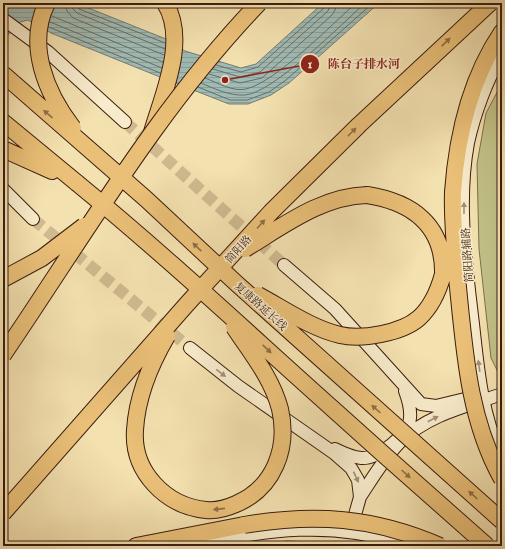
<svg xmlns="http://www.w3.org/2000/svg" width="505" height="549" viewBox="0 0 505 549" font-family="'IM FELL English','Noto Serif SC',serif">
<defs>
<pattern id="water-rules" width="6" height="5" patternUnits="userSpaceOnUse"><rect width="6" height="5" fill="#9fbbb5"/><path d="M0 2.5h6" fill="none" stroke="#8aa09b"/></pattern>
</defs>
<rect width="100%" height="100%" fill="#f4e1b0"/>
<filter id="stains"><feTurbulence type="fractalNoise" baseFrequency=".005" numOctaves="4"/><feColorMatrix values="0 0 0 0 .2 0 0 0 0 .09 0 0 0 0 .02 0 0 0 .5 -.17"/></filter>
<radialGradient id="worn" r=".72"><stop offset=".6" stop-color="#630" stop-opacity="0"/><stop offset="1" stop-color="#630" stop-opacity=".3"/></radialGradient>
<path fill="#c1c187" stroke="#7e6f4c" d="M 502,83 L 502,373 L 499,374 L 491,358 L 479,249 L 477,164 L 486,113 Z
M 286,541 L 333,543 L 364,546 L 263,546 Z"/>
<path fill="url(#water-rules)" stroke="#777c73" d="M 3,3 L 76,3 L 166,39 L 185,51 L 241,68 L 256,64 L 323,3 L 379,3 L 289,83 L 271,95 L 248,104 L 229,104 L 160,77 L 51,33 L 28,20 L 20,22 L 3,40 Z"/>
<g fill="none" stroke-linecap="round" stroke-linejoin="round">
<path stroke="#6c6c62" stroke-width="1" d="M 65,3 L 67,11 L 73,18 L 164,55
M 71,3 L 73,9 L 77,13 L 165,49
M 76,3 L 79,9 L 165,43
M 52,16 L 163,62
M 50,22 L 162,68
M 49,27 L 160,73
M 216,65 L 241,72 L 258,67 L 324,8 L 326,3
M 213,69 L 240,77 L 260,72 L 328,11 L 331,3
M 209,74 L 240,83 L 262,78 L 332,15 L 335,10 L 337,3
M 205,78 C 218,83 233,92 246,89 C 276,82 331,25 356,3
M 201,83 C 215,89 230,96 245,95 C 273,93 342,24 365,3
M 198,87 L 230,100 L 247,100 L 269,92 L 286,80 L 373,3"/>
<path stroke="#cfba90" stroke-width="12" stroke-dasharray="12 6" stroke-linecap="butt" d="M 125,122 L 284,265
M 33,219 L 190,348"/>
<defs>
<path id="secondary" d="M 3,19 L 48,52 L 125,122
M 502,55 C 487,79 474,115 468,143 C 457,202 466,265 473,324 C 478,369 482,417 502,457
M 3,189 L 33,219
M 284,265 L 335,309 L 421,404 L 436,406 L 465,399
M 190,348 L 238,386 L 334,453 L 351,468 L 358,480 L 360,497 C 372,479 384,458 400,442 C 427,415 467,406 502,394
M 335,449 C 343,453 352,457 361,458 C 378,459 409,435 410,418 C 411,408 408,399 405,391
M 351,529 L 360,497
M 190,546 C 264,530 334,519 407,546"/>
<path id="highway" d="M 3,122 L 77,183
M 152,132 C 163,94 188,40 165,3
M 3,149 L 52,171
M 367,195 C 412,202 444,225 443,274
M 456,268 C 455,243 452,217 453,192 C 457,136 470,79 502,32
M 136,546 L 244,525"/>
</defs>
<use href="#secondary" stroke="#3a1d10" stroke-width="14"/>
<use href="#highway" stroke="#3a1d10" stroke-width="18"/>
<use href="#secondary" stroke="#f8eccc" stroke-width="12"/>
<use href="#highway" stroke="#eac078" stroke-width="16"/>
<defs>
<path id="highway-bridge" d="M 47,3 C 26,45 46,93 73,128
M 3,74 L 146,199 L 236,283 L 502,521
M 77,183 C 165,255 248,333 333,409 C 384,455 435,500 487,546
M 245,249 C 283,226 322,196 367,195
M 456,268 C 464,340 466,415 502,479
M 3,279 L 42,258 L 84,226
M 258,295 C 284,309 311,328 340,335 C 362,340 402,333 419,318 C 431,307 439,289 443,274
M 167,336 C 150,365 137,396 135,430 C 132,472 166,506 206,510 C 216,511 227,508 236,504 C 274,488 289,448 280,409 C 272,378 251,353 234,327
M 3,355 C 84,236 158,108 259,3
M 3,513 L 187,304 L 271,212 L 359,125 L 490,3
M 244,525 C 314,513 374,517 440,546"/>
</defs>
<use href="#highway-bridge" stroke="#3a1d10" stroke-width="18" stroke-linecap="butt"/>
<use href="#highway-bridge" stroke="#eac078" stroke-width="16"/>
</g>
<defs><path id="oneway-solid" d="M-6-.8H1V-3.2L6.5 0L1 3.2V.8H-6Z"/></defs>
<g fill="#926e44">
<use href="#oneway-solid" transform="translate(446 42) rotate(-43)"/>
<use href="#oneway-solid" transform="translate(48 114) rotate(-139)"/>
<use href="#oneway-solid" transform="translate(352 132) rotate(-45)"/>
<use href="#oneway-solid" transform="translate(261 224) rotate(-48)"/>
<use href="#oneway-solid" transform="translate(197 247) rotate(-137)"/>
<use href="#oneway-solid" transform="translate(267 349) rotate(43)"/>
<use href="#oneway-solid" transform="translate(376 409) rotate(-138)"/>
<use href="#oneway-solid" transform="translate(406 474) rotate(42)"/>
<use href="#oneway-solid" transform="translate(473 495) rotate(-138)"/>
<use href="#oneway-solid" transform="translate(219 509) rotate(174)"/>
</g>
<g fill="#a28f77">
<use href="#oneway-solid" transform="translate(464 208) rotate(-90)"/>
<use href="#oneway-solid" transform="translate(479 366) rotate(-98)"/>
<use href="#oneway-solid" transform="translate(221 373) rotate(38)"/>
<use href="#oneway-solid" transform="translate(433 419) rotate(-27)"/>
<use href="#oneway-solid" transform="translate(356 477) rotate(65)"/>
</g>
<g text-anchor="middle" stroke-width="3" stroke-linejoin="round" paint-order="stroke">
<g font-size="11" fill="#3a1d10" stroke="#f8eccc">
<text transform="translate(238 249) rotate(-48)" y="4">简阳路</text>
<text transform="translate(467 255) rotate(-94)" y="4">简阳路辅路</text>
<text transform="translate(261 306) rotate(42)" y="4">复康路延长线</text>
</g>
</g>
<path fill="none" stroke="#8f2418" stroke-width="1.5" d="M225 80L310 64"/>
<g fill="#8f2418" stroke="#f8eccc" stroke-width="1.5">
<circle cx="225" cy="80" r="4"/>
<circle cx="310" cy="64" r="10"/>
</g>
<g font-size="12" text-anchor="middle" font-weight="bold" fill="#fff">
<text x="310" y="68">1</text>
</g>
<g font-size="12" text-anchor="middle" font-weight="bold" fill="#8f2418" stroke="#f8eccc" stroke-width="3" stroke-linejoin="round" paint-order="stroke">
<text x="364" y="68">陈台子排水河</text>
</g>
<rect width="505" height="549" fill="none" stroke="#f4e1b0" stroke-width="16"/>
<rect x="4" y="4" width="497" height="541" fill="none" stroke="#3a1d10" stroke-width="2"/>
<rect x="8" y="8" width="489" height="533" fill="none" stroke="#3a1d10"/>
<rect width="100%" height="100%" filter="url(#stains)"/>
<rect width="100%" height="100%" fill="url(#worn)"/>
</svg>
